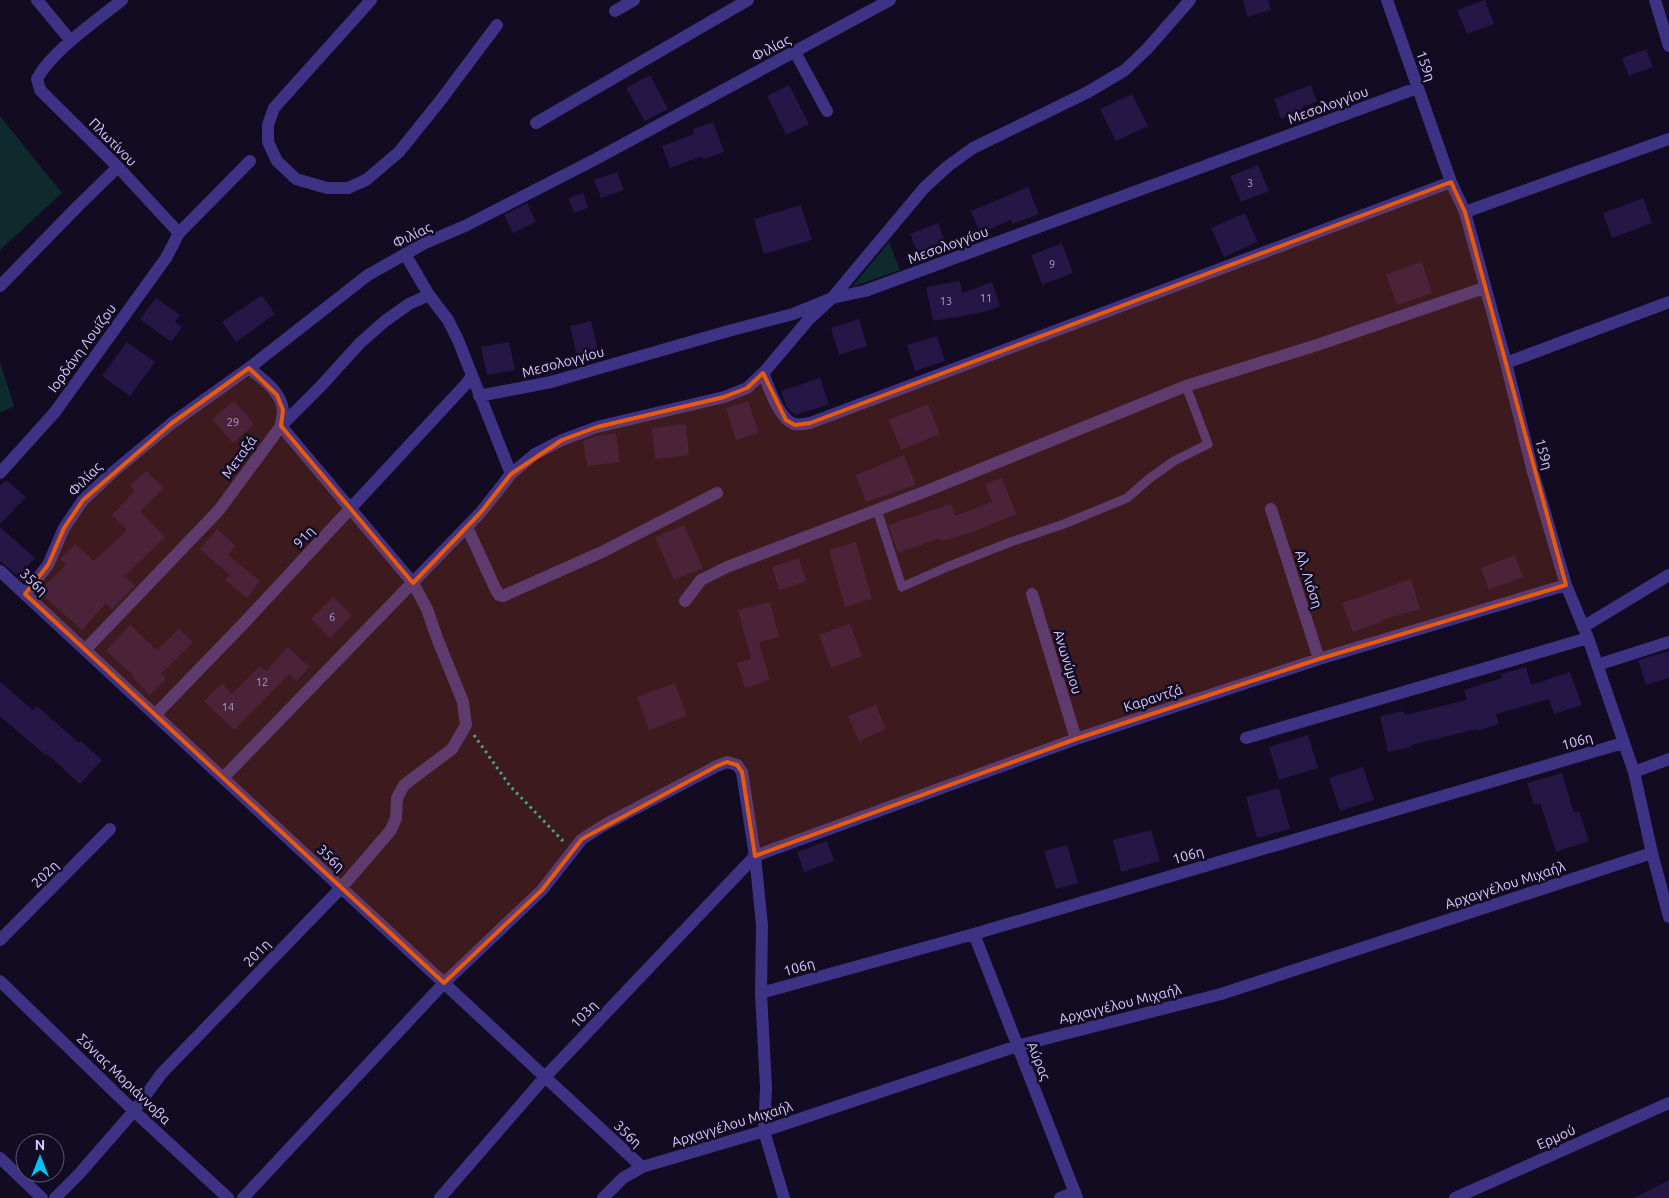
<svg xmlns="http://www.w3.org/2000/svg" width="1669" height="1198" viewBox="0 0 1669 1198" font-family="Ubuntu,sans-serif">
<rect width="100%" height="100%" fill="#120b22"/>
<path fill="#0e2a2d" d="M 0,116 L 62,193 L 0,250 Z
M 889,242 L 900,270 L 852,287 Z
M 0,362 L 14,406 L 0,413 Z"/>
<path fill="#241645" d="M 1243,0 L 1268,0 L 1271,10 L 1247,17 Z
M 1485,0 L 1494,24 L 1467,34 L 1457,10 Z
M 1646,49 L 1653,67 L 1629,76 L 1622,58 Z
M 650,75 L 668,109 L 645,121 L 626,88 Z
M 789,85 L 809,124 L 786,135 L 767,96 Z
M 1311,85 L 1317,102 L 1302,107 L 1304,111 L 1281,119 L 1274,99 Z
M 1132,94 L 1148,126 L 1116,141 L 1100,109 Z
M 713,122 L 724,152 L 704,159 L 702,156 L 670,168 L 662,146 L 694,134 L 693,129 Z
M 1258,165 L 1269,191 L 1241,202 L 1230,176 Z
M 617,172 L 624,190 L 601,198 L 594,180 Z
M 1028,187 L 1039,214 L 1012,224 L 1011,220 L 980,233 L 971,211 Z
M 583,193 L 588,208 L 574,213 L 568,198 Z
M 1643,198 L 1652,223 L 1612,238 L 1603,213 Z
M 527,203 L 536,222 L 513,233 L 504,215 Z
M 801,205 L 812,240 L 764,254 L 754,219 Z
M 1245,213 L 1258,242 L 1224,257 L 1211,228 Z
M 938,223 L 948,250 L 921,261 L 910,234 Z
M 1062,243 L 1073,273 L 1042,285 L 1031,255 Z
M 1422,262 L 1432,293 L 1397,305 L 1386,274 Z
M 960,281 L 962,293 L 992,282 L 1000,306 L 984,312 L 933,321 L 926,287 Z
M 262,295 L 275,314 L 236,342 L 222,322 Z
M 156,298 L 180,315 L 175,322 L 182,327 L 171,342 L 140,319 Z
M 859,319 L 867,346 L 839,355 L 831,328 Z
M 591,321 L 598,350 L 577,356 L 570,326 Z
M 937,336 L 945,361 L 915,371 L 907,345 Z
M 127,342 L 155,362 L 130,396 L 102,376 Z
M 509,342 L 515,370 L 487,375 L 481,347 Z
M 820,378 L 829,404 L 795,415 L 786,406 L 781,391 Z
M 234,401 L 254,424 L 233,443 L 212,419 Z
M 748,401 L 759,433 L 736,440 L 726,408 Z
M 928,404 L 940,434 L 901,450 L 889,420 Z
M 686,424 L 689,455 L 655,459 L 652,428 Z
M 616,433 L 620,462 L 587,466 L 583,441 L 596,436 Z
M 904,455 L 916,485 L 866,502 L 856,475 Z
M 146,471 L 164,488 L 140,511 L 165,537 L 125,576 L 135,586 L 112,609 L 106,603 L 82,630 L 39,592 L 66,564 L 60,559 L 75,544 L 94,561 L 127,530 L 112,515 L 135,491 L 130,486 Z
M 1002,478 L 1016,514 L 973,532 L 941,541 L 940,538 L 898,553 L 888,525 L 951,504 L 955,516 L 992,502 L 985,484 Z
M 6,480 L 26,497 L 0,524 L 0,486 Z
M 684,525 L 703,568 L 674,580 L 655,537 Z
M 0,527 L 35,558 L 18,576 L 0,561 Z
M 217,529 L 236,546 L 228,555 L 260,581 L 247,598 L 225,580 L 230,575 L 200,549 Z
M 856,542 L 872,599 L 845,607 L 829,550 Z
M 1515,555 L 1523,577 L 1489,590 L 1481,568 Z
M 799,558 L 806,581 L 779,590 L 772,567 Z
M 1411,579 L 1420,609 L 1381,620 L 1381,622 L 1353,632 L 1342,603 Z
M 333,597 L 352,615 L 330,638 L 311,619 Z
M 770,602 L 779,637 L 759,642 L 770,680 L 745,688 L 737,663 L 751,659 L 738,610 Z
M 850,624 L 862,656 L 831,668 L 819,635 Z
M 130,625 L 157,650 L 179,629 L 193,642 L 161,674 L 166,679 L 150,695 L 132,677 L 134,676 L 106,651 Z
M 288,647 L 309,667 L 297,681 L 289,674 L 234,730 L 204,701 L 222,683 L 232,694 L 260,666 L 266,671 Z
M 1669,651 L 1669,678 L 1646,685 L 1638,660 Z
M 1526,667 L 1531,685 L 1570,672 L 1582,705 L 1554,714 L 1549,699 L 1496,714 L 1499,724 L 1477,731 L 1477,729 L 1411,745 L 1412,747 L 1388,752 L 1380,716 L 1404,711 L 1405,715 L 1467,700 L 1464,690 L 1502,678 L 1501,674 Z
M 0,682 L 33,710 L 37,706 L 79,743 L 81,741 L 102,760 L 80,784 L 47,754 L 45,755 L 0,716 Z
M 675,683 L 687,716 L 649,730 L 637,697 Z
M 876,705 L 886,729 L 859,741 L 848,716 Z
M 1308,735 L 1318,768 L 1279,780 L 1269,747 Z
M 1363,767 L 1374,800 L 1340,811 L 1329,778 Z
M 1562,773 L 1574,813 L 1579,811 L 1589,841 L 1556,852 L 1540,803 L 1534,805 L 1527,783 Z
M 1279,788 L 1290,829 L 1257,838 L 1246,797 Z
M 1151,830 L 1160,861 L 1121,872 L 1113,840 Z
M 827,841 L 834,861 L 804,872 L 797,852 Z
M 1067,845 L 1078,883 L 1056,889 L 1044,851 Z
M 1669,1180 L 1669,1198 L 1634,1198 Z"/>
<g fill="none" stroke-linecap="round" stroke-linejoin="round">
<path stroke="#23b5bc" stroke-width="3" stroke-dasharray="2.5 4" stroke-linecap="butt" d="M 474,735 L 510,786 L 563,841"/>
<path stroke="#3e3285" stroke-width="9" d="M 877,510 L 902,587 L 947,567 L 1008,543 L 1064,524 L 1127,498 L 1150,478 L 1174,461 L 1208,444 L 1186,386"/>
<path stroke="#3e3285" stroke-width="12" d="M 37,0 L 71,41
M 122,0 C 97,20 51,52 37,79 L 40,90 L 118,167 L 179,233
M 371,0 L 274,108 L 268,125 L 268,142 L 277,161 L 296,179 L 327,188 L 348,188 L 366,180 L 399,152 L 440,101 L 497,25
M 1387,0 L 1451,182 L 1465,212 L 1506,363 L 1533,472 L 1566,585 L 1588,638 L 1634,772 L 1652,853 L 1669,917
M 1655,0 L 1669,46
M 615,11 L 634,0
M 795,52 L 827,111
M 536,123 L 748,0
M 1465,212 L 1669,139
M 405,254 L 429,295 L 448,320 L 458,340 L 511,474
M 0,286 L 78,206 L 118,167
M 1506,363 L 1669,302
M 763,373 C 769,387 779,419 794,424 C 799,425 805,424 810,423 L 1451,182
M 479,396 L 551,382 L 732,330 L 793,314 L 832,298 L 865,291 L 1417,88
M 0,473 L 55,412 L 166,258 L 179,233 L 250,161
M 1271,509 L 1319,659
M 467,527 L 495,588 L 499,595 L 503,596 L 602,552 L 717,493
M 0,571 L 642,1167
M 25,594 L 48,565 L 64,528 L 83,500 L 113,472 L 172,423 L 249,368 L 368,275 L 425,243 L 465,226 L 594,160 L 890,0
M 1032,594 L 1076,739
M 685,601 L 701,580 L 727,567 L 924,492 L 1186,386 L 1317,345 L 1484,288
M 1583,627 L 1669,575
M 85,650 L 219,510 L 281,426 L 320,387 L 360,343 L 385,321 L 409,304 L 429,295
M 1597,665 L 1669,642
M 155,715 L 244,623 L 466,384 L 472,376
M 1246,738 L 1588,638
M 1634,772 L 1669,759
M 223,778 L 481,512 L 511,474 L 535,454 L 562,440 L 597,427 L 724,397 L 747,388 L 765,371 L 809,319 L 832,298 L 924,188 L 948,166 L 973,148 L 1088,92 L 1125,70 L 1147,49 L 1190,0
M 974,934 L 1077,1198
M 0,940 L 110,829
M 0,981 L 134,1111 L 228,1198
M 761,993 L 974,934 L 1623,743
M 0,1158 L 42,1198
M 55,1198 L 79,1174 L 134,1111 L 162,1073 L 341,888 L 391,830 L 396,818 L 397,798 L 404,785 L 452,749 L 466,725 L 463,702 L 437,638 L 427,609 L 413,583 L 281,426 C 281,421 283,415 283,410 C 281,391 262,379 249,368
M 243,1198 L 444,983 L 542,890 L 582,839 L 606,824 L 717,766 L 727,762 L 737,765 L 742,772 L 755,856 L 762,925 L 761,993 L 766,1088 L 764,1131 L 784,1198
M 440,1198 L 545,1077 L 755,856 L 1076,739 L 1319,659 L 1566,585
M 603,1198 L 623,1178 L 642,1167 L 764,1131 L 1017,1046 L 1221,994 L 1652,853
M 1060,1198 L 1075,1192
M 1455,1198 L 1669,1103"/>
</g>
<path fill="#e8590c" fill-opacity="0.2" stroke="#e8590c" stroke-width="4" stroke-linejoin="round" d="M 1451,182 L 1465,212 L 1566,585 L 1319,659 L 1076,739 L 755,856 L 742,772 L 737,765 L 727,762 L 717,766 L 582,839 L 542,890 L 444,983 L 25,594 L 48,565 L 64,528 L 83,500 L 172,423 L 249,368 L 277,395 L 283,410 L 281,426 L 413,583 L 481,512 L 511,474 L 562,440 L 597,427 L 724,397 L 747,388 L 763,373 L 786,420 L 795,425 L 810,423 Z"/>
<g text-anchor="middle" stroke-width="5" stroke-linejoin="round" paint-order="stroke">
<g font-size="11" fill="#ab9ed0">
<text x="1250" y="187">3</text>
<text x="1052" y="268">9</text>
<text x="986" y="302">11</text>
<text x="946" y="305">13</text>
<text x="233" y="426">29</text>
<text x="332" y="621">6</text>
<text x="262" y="686">12</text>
<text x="228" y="711">14</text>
</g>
<g font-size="14" fill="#d8ccff" stroke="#120b22">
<text transform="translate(771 48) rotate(-28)" y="5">Φιλίας</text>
<text transform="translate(1426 66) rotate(71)" y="5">159η</text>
<text transform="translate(1328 105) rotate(-20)" y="5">Μεσολογγίου</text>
<text transform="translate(113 142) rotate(45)" y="5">Πλωτίνου</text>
<text transform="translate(412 235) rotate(-26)" y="5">Φιλίας</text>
<text transform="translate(948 245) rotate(-20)" y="5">Μεσολογγίου</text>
<text transform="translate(82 348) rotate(-54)" y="5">Ιορδάνη Λουίζου</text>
<text transform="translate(563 362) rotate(-15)" y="5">Μεσολογγίου</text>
<text transform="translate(1544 454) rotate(75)" y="5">159η</text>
<text transform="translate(239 457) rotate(-54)" y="5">Μεταξά</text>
<text transform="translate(85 479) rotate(-46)" y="5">Φιλίας</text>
<text transform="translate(304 537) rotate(-47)" y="5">91η</text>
<text transform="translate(1309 579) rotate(72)" y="5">Αλ. Λιόση</text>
<text transform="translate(34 582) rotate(43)" y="5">356η</text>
<text transform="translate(1068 662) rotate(73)" y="5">Ανωνύμου</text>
<text transform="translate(1153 698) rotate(-18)" y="5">Καραντζά</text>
<text transform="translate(1577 741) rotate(-16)" y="5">106η</text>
<text transform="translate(1188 855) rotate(-16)" y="5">106η</text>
<text transform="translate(331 858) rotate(43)" y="5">356η</text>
<text transform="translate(45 874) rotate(-45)" y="5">202η</text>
<text transform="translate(1505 885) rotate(-18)" y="5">Αρχαγγέλου Μιχαήλ</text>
<text transform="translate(257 953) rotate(-46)" y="5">201η</text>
<text transform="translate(799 967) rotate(-16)" y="5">106η</text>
<text transform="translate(1120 1004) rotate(-14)" y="5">Αρχαγγέλου Μιχαήλ</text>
<text transform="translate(584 1014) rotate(-46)" y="5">103η</text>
<text transform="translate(1039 1061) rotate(68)" y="5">Αύρας</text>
<text transform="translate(124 1079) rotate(44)" y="5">Σόνιας Μοριάννοβα</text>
<text transform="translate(732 1124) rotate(-17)" y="5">Αρχαγγέλου Μιχαήλ</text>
<text transform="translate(628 1134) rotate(43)" y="5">356η</text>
<text transform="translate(1556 1137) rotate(-24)" y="5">Ερμού</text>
</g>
</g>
<g transform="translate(40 1158)"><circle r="24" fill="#120b22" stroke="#61587a"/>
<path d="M0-4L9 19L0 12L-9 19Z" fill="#00c4f7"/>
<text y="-8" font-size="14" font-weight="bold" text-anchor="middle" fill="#d8ccff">N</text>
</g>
</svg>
